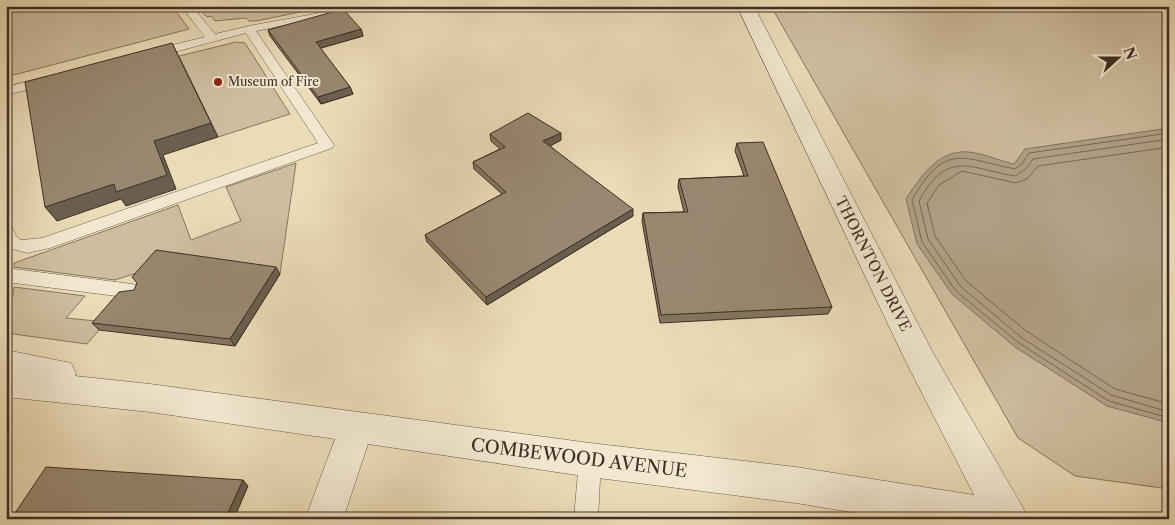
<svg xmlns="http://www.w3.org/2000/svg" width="1175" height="525" viewBox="0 0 1175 525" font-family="'Libre Caslon Text',serif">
<rect width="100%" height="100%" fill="#ebdcb8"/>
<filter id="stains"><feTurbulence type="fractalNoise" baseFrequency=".004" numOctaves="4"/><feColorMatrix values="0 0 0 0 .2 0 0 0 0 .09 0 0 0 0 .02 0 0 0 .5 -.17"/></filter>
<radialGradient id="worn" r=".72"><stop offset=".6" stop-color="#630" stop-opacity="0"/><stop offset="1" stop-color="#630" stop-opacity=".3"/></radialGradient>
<path fill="#cebe9f" stroke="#867662" d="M 6,6 L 172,6 L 189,29 L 6,77 Z
M 196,6 L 243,6 L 245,12 L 273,6 L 330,6 L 256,21 L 249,21 L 246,18 L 215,21 L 211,16 L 207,17 Z
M 771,6 L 1169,6 L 1169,489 L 1075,476 L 1018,438 Z
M 236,42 L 245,43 L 247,46 L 290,114 L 218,137 L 179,56 Z
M 296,163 L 280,274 L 161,257 L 152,268 L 115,280 L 14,267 L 14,263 L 178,205 L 191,240 L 241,221 L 226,187 Z
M 14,287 L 85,296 L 66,318 L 106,322 L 87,344 L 6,333 C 6,316 13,303 14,287 Z"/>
<path fill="#b1a186" stroke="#83735f" d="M 1169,128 L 1169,423 L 1107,406 L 1015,347 L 952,294 L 917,244 L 906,199 C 919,179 935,154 961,152 C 975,150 1000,161 1014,164 L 1025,149 Z"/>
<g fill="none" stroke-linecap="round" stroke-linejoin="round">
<path stroke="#786855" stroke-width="1" d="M 1169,133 L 1029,153 L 1022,164 L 1015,169 C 961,158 945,142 912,200 L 922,242 L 956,291 L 1019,343 L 1109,401 L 1169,418
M 1169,139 L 1033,159 L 1026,169 L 1015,176 C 970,169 948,148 919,201 L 928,239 L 961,287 L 1022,338 L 1111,395 L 1169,412
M 1169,147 L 1038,166 L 1027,179 L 1016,183 L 962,171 L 939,185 L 927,203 L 935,236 L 966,281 L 1026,331 L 1115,389 L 1169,404"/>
<defs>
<path id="service" d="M 181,6 L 192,6 L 215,34 L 249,26 L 347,8 L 347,12 L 256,31 L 334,145 L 332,148 L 50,248 L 27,253 L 6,247 L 6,225 L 12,227 L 16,236 L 21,240 L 42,238 L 318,143 L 246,33 L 152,58 L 148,57 L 146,54 L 148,51 L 205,37 Z
M 49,76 L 54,77 L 55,80 L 54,83 L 6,95 L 6,87 Z
M 6,268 L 132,284 L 138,286 L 141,291 L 138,296 L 132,298 L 6,282 Z
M 590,449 L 598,452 L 601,460 L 598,519 L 574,519 L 579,460 L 582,452 Z"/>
<path id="minor" d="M 737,6 L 754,6 L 933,353 L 1022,506 L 1028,519 L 893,519 L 796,503 L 590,477 L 368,444 L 343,519 L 305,519 L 335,439 L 150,412 L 6,397 L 6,350 L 71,363 L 76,373 L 75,376 L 150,384 L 590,443 L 796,467 L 974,495 L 906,362 Z"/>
</defs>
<use href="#service" stroke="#6a5a49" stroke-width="1"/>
<use href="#minor" stroke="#6a5a49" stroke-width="1"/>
<use href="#service" fill="#f2e8d1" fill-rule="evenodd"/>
<use href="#minor" fill="#f2e8d1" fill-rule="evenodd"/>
</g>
<path fill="#837561" stroke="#3f2e24" d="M 361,29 L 363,36 L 320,48 L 350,87 L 353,94 L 321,104 L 270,36 L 268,30 Z
M 490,134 L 561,140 L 550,146 L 633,216 L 487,305 L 427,242 L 425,235 L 502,194 L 474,169 L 473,162 L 500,149 L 491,141 Z
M 737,143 L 832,307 L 828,314 L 660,323 L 642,221 L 643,213 L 684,212 L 678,187 L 679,179 L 744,176 L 735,151 Z
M 280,274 L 235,346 L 99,330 L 92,323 Z"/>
<path fill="#6a5f4f" stroke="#3f2e24" d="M 361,29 L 363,36 L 318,49 L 316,42 Z
M 172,43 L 218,137 L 163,155 L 176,189 L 126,206 L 121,199 L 57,221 L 45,207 L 154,141 Z
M 350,87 L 353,94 L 321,104 L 318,97 Z
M 561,133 L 561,140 L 544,149 L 543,141 Z
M 633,209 L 633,216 L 487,305 L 486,297 Z
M 276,267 L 280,274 L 235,346 L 230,339 Z
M 243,480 L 248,486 L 234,519 L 225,519 Z"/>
<path fill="#988871" stroke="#3f2e24" d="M 343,9 L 361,29 L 316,42 L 350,87 L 318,97 L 268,30 Z
M 172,43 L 211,123 L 154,141 L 167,175 L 116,192 L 114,184 L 45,207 L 25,82 Z
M 528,113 L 561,133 L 543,141 L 633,209 L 486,297 L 425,235 L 506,192 L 473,162 L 505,147 L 490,134 Z
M 763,142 L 832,307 L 661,315 L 643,213 L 688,212 L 679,179 L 748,176 L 737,143 Z
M 156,250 L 276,267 L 230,339 L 92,323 L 119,292 L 134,290 L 137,283 L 132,277 Z
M 46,467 L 243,480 L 225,519 L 11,519 Z
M 401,513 L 476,519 L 399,519 Z"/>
<circle fill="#8f2418" stroke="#f2e8d1" stroke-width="2" cx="218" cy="82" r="5"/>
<g text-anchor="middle" stroke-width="4" stroke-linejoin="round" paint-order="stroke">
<g font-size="12" fill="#3f2e24" stroke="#f2e8d1" text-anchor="start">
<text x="228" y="86">Museum of Fire</text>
</g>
<g font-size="15" fill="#3f2e24" stroke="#f2e8d1">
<text transform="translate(873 264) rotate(63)" y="5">THORNTON DRIVE</text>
</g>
<g font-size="18" fill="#3f2e24" stroke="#f2e8d1">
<text transform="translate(579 458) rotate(7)" y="6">COMBEWOOD AVENUE</text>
</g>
</g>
<rect width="1175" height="525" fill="none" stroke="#ebdcb8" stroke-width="25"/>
<rect x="8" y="8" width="1160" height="510" fill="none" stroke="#3f2e24" stroke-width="2.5"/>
<rect x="12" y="12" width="1150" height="500" fill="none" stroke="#3f2e24"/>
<g transform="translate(1118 58) rotate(69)" stroke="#f2e8d1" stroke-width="4" paint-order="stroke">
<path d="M0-4L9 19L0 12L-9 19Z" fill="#3f2e24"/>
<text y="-8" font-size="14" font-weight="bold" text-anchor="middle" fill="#3f2e24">N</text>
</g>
<rect width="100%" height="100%" filter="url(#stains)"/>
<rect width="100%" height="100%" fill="url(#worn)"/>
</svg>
